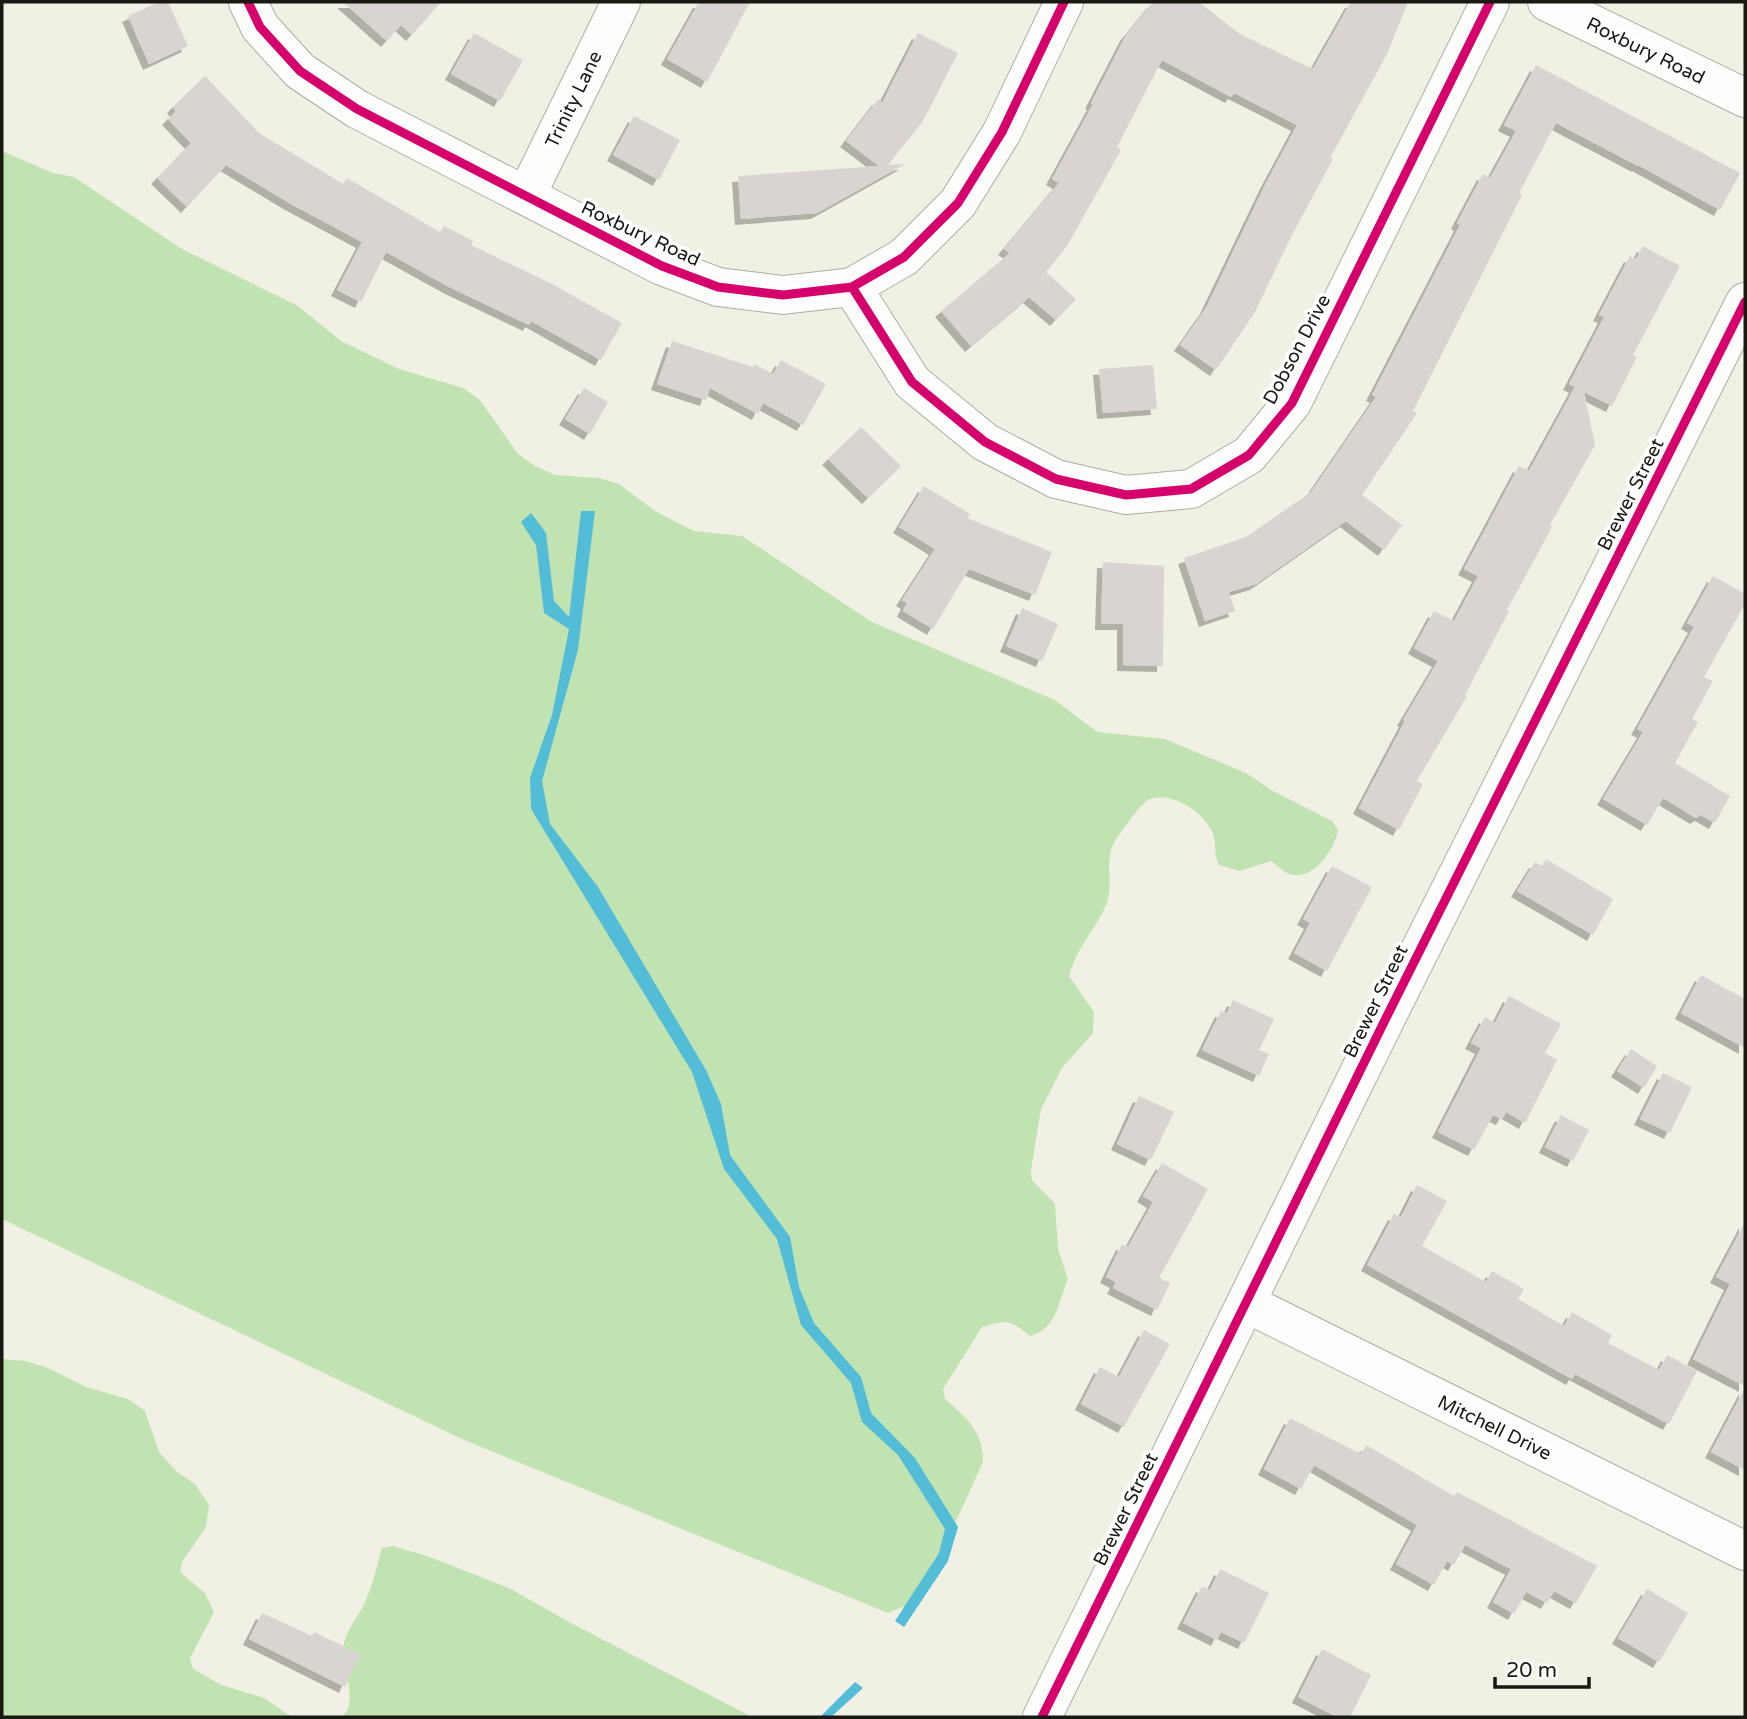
<svg xmlns="http://www.w3.org/2000/svg" width="1747" height="1719" viewBox="0 0 1747 1719" font-family="'Varela Round',sans-serif">
<defs>
<filter id="shadow"><feDropShadow dx="-6" dy="6" stdDeviation="0" flood-color="#0004"/></filter>
</defs>
<rect width="100%" height="100%" fill="#f1f0e4"/>
<path fill="#c1e3b1" d="M 2,151 L 53,173 L 74,177 L 182,249 L 298,306 L 341,341 L 399,369 L 463,388 L 480,400 L 518,454 L 535,466 L 555,475 L 599,478 L 619,484 L 655,511 L 694,531 L 742,536 L 872,622 L 1055,700 L 1097,732 L 1165,739 L 1246,773 L 1273,791 L 1332,821 L 1338,830 C 1335,849 1313,882 1289,874 C 1283,871 1276,865 1271,861 L 1240,871 L 1219,865 C 1213,853 1217,845 1213,834 C 1206,813 1169,789 1148,800 C 1140,805 1116,837 1112,847 C 1105,866 1114,885 1106,905 C 1095,931 1077,946 1069,976 L 1094,1012 L 1093,1033 L 1062,1068 L 1041,1109 L 1031,1170 L 1032,1180 L 1055,1204 L 1058,1249 L 1068,1279 C 1058,1302 1057,1329 1030,1336 C 1009,1319 1007,1320 982,1327 L 943,1389 L 945,1399 C 966,1417 984,1433 983,1462 L 941,1554 L 907,1605 L 888,1613 L 464,1440 L 2,1219 Z
M 2,1359 L 26,1361 L 48,1368 L 86,1387 L 128,1399 L 145,1411 L 159,1452 L 177,1472 L 195,1484 L 209,1505 L 206,1527 L 182,1562 L 180,1572 L 205,1593 L 214,1612 L 190,1658 L 193,1669 L 221,1685 L 264,1698 L 292,1717 L 2,1717 Z
M 393,1546 L 427,1556 L 509,1588 L 569,1622 L 752,1717 L 342,1717 C 360,1702 341,1668 343,1649 C 345,1630 359,1617 366,1600 C 373,1584 377,1565 382,1548 Z"/>
<path fill="#53bdd8" d="M 581,511 L 595,511 L 578,650 L 542,781 L 550,824 L 598,887 L 706,1070 L 721,1104 L 730,1155 L 790,1237 L 799,1287 L 814,1323 L 861,1377 L 871,1413 L 915,1458 L 958,1527 L 948,1561 L 904,1627 L 895,1621 L 939,1553 L 945,1529 L 898,1455 L 862,1422 L 851,1383 L 801,1325 L 777,1239 L 724,1169 L 692,1072 L 531,809 L 530,778 L 552,715 L 569,629 L 544,613 L 536,545 L 521,522 L 531,513 L 546,533 L 554,601 L 569,617 Z
M 855,1682 L 863,1688 L 831,1717 L 820,1717 Z"/>
<path fill="#d9d4d1" filter="url(#shadow)" d="M 159,2 L 168,2 L 188,46 L 149,64 L 128,16 Z
M 343,2 L 441,2 L 412,35 L 401,25 L 387,41 Z
M 699,2 L 750,2 L 707,82 L 667,59 Z
M 1153,2 L 1199,2 L 1240,34 L 1313,69 L 1351,2 L 1408,2 L 1387,54 L 1330,158 L 1333,159 L 1290,239 L 1255,312 L 1216,370 L 1180,345 L 1206,308 L 1266,183 L 1297,125 L 1234,93 L 1231,97 L 1162,60 L 1117,147 L 1121,150 L 1067,246 L 1046,272 L 1076,299 L 1056,320 L 1029,297 L 971,346 L 941,311 L 1010,253 L 1004,249 L 1059,183 L 1052,179 L 1093,104 L 1091,103 L 1126,35 Z
M 474,33 L 523,60 L 500,101 L 451,74 Z
M 918,33 L 958,53 L 923,121 L 888,165 L 905,164 L 817,213 L 741,219 L 738,176 L 879,166 L 846,141 L 878,99 L 882,103 Z
M 1536,65 L 1740,173 L 1720,210 L 1638,165 L 1638,166 L 1556,123 L 1519,193 L 1522,195 L 1413,411 L 1417,413 L 1362,495 L 1402,525 L 1384,550 L 1346,521 L 1256,584 L 1229,592 L 1235,611 L 1205,621 L 1184,558 L 1246,537 L 1311,492 L 1376,397 L 1372,395 L 1460,225 L 1457,223 L 1483,174 L 1490,178 L 1516,131 L 1504,125 Z
M 205,76 L 259,133 L 343,184 L 347,178 L 440,232 L 444,226 L 473,241 L 471,245 L 552,284 L 622,323 L 601,360 L 531,321 L 529,325 L 451,288 L 386,252 L 361,302 L 337,290 L 362,242 L 291,204 L 226,165 L 187,207 L 157,178 L 191,143 L 168,119 L 176,111 L 173,107 Z
M 634,116 L 680,140 L 659,180 L 613,155 Z
M 1643,246 L 1680,266 L 1633,355 L 1637,357 L 1612,406 L 1584,392 L 1595,445 L 1550,525 L 1552,527 L 1507,610 L 1509,611 L 1465,695 L 1467,696 L 1417,781 L 1423,784 L 1399,830 L 1359,808 L 1405,721 L 1403,720 L 1438,661 L 1414,648 L 1434,611 L 1454,621 L 1478,576 L 1464,569 L 1519,466 L 1529,471 L 1575,387 L 1569,384 L 1604,317 L 1599,315 L 1630,256 L 1636,259 Z
M 672,341 L 753,367 L 754,364 L 773,374 L 781,360 L 826,384 L 803,425 L 763,403 L 758,414 L 710,388 L 706,400 L 657,384 Z
M 1153,365 L 1157,409 L 1103,413 L 1099,369 Z
M 584,388 L 608,402 L 590,434 L 565,419 Z
M 861,427 L 901,466 L 868,498 L 828,459 Z
M 924,486 L 970,514 L 967,518 L 1052,552 L 1035,595 L 969,569 L 933,629 L 903,611 L 907,603 L 902,600 L 935,549 L 899,527 Z
M 1103,562 L 1164,566 L 1163,666 L 1123,665 L 1123,624 L 1101,624 Z
M 1713,576 L 1745,594 L 1745,604 L 1704,677 L 1713,681 L 1692,719 L 1698,722 L 1675,763 L 1730,796 L 1715,823 L 1701,815 L 1696,818 L 1663,798 L 1647,825 L 1603,799 L 1643,732 L 1637,729 L 1694,627 L 1687,623 Z
M 1022,608 L 1058,624 L 1042,661 L 1006,646 Z
M 1546,859 L 1613,899 L 1593,935 L 1517,891 L 1535,862 L 1542,866 Z
M 1332,866 L 1372,887 L 1327,971 L 1294,953 L 1310,923 L 1303,919 Z
M 1701,975 L 1745,999 L 1745,1048 L 1681,1013 Z
M 1509,996 L 1561,1024 L 1545,1053 L 1557,1060 L 1525,1123 L 1506,1112 L 1502,1119 L 1493,1115 L 1474,1150 L 1438,1132 L 1481,1048 L 1471,1043 L 1485,1017 L 1495,1023 Z
M 1233,1000 L 1274,1019 L 1259,1050 L 1269,1054 L 1259,1076 L 1202,1050 L 1221,1011 L 1227,1013 Z
M 1631,1049 L 1657,1066 L 1644,1088 L 1617,1071 Z
M 1663,1073 L 1692,1087 L 1670,1133 L 1640,1119 Z
M 1139,1096 L 1174,1112 L 1151,1160 L 1117,1144 Z
M 1561,1115 L 1589,1130 L 1573,1161 L 1545,1147 Z
M 1162,1163 L 1208,1189 L 1159,1278 L 1170,1283 L 1157,1310 L 1113,1288 L 1116,1282 L 1106,1277 L 1122,1244 L 1128,1247 L 1153,1202 L 1143,1196 Z
M 1417,1185 L 1447,1201 L 1422,1246 L 1486,1282 L 1492,1271 L 1524,1289 L 1518,1299 L 1564,1326 L 1572,1312 L 1612,1335 L 1608,1343 L 1659,1370 L 1667,1355 L 1697,1371 L 1669,1424 L 1575,1374 L 1572,1379 L 1367,1265 L 1394,1214 L 1401,1217 Z
M 1745,1222 L 1745,1386 L 1693,1359 L 1730,1284 L 1716,1277 Z
M 1144,1330 L 1170,1344 L 1124,1427 L 1081,1404 L 1100,1367 L 1119,1377 Z
M 1745,1388 L 1745,1470 L 1711,1452 Z
M 1290,1418 L 1361,1454 L 1366,1445 L 1454,1496 L 1457,1492 L 1597,1566 L 1576,1603 L 1554,1591 L 1547,1603 L 1526,1592 L 1514,1614 L 1493,1602 L 1511,1569 L 1465,1545 L 1454,1565 L 1447,1561 L 1434,1585 L 1396,1564 L 1417,1525 L 1314,1465 L 1301,1489 L 1264,1469 Z
M 1220,1569 L 1269,1593 L 1244,1643 L 1221,1632 L 1217,1640 L 1183,1623 L 1202,1586 L 1210,1590 Z
M 1647,1589 L 1688,1613 L 1659,1662 L 1618,1638 Z
M 262,1613 L 312,1636 L 314,1632 L 360,1654 L 345,1687 L 249,1639 Z
M 1322,1649 L 1371,1675 L 1350,1717 L 1337,1717 L 1298,1697 Z"/>
<g fill="none" stroke-linecap="round" stroke-linejoin="round">
<defs>
<path id="minor" d="M 248,2 L 260,27 L 300,71 L 357,109 L 662,266 L 718,287 L 783,295 L 852,287 L 904,257 L 958,203 L 1002,132 L 1064,2
M 1547,2 L 1745,98
M 526,196 L 621,2
M 852,287 L 912,382 L 985,442 L 1056,479 L 1126,495 L 1191,489 L 1249,455 L 1292,403 L 1490,2
M 1246,1303 L 1745,1551"/>
<path id="major" d="M 1042,1717 L 1386,1018 L 1745,302"/>
</defs>
<use href="#minor" stroke="#aeada4" stroke-width="40"/>
<use href="#major" stroke="#aeada4" stroke-width="40"/>
<use href="#minor" stroke="#fdfdfb" stroke-width="38"/>
<use href="#major" stroke="#fdfdfb" stroke-width="38"/>
<defs>
<path id="cycleway" d="M 248,2 L 260,27 L 300,71 L 357,109 L 662,266 L 718,287 L 783,295 L 852,287 L 904,257 L 958,203 L 1002,132 L 1064,2
M 852,287 L 912,382 L 985,442 L 1056,479 L 1126,495 L 1191,489 L 1249,455 L 1292,403 L 1490,2
M 1042,1717 L 1386,1018 L 1745,302"/>
</defs>
<use href="#cycleway" stroke="#fff" stroke-width="13"/>
<use href="#cycleway" stroke="#d6006c" stroke-width="9"/>
</g>
<g text-anchor="middle" stroke-width="7" stroke-linejoin="round" paint-order="stroke">
<g font-size="19" fill="#191811" stroke="#fff">
<text transform="translate(1646 50) rotate(26)" y="7">Roxbury Road</text>
<text transform="translate(573 99) rotate(-64)" y="7">Trinity Lane</text>
<text transform="translate(641 233) rotate(25)" y="7">Roxbury Road</text>
<text transform="translate(1296 349) rotate(-62)" y="7">Dobson Drive</text>
<text transform="translate(1630 494) rotate(-63)" y="7">Brewer Street</text>
<text transform="translate(1375 1001) rotate(-64)" y="7">Brewer Street</text>
<text transform="translate(1495 1427) rotate(26)" y="7">Mitchell Drive</text>
<text transform="translate(1125 1509) rotate(-64)" y="7">Brewer Street</text>
</g>
</g>
<rect width="1747" height="1719" fill="none" stroke="#191811" stroke-width="7"/>
<path d="M1495 1677v10h94v-10" fill="none" stroke="#191811" stroke-width="3.5"/>
<text x="1506" y="1677" font-size="21" fill="#191811" stroke="#ffffff" stroke-width="5" paint-order="stroke">20 m</text>
</svg>
